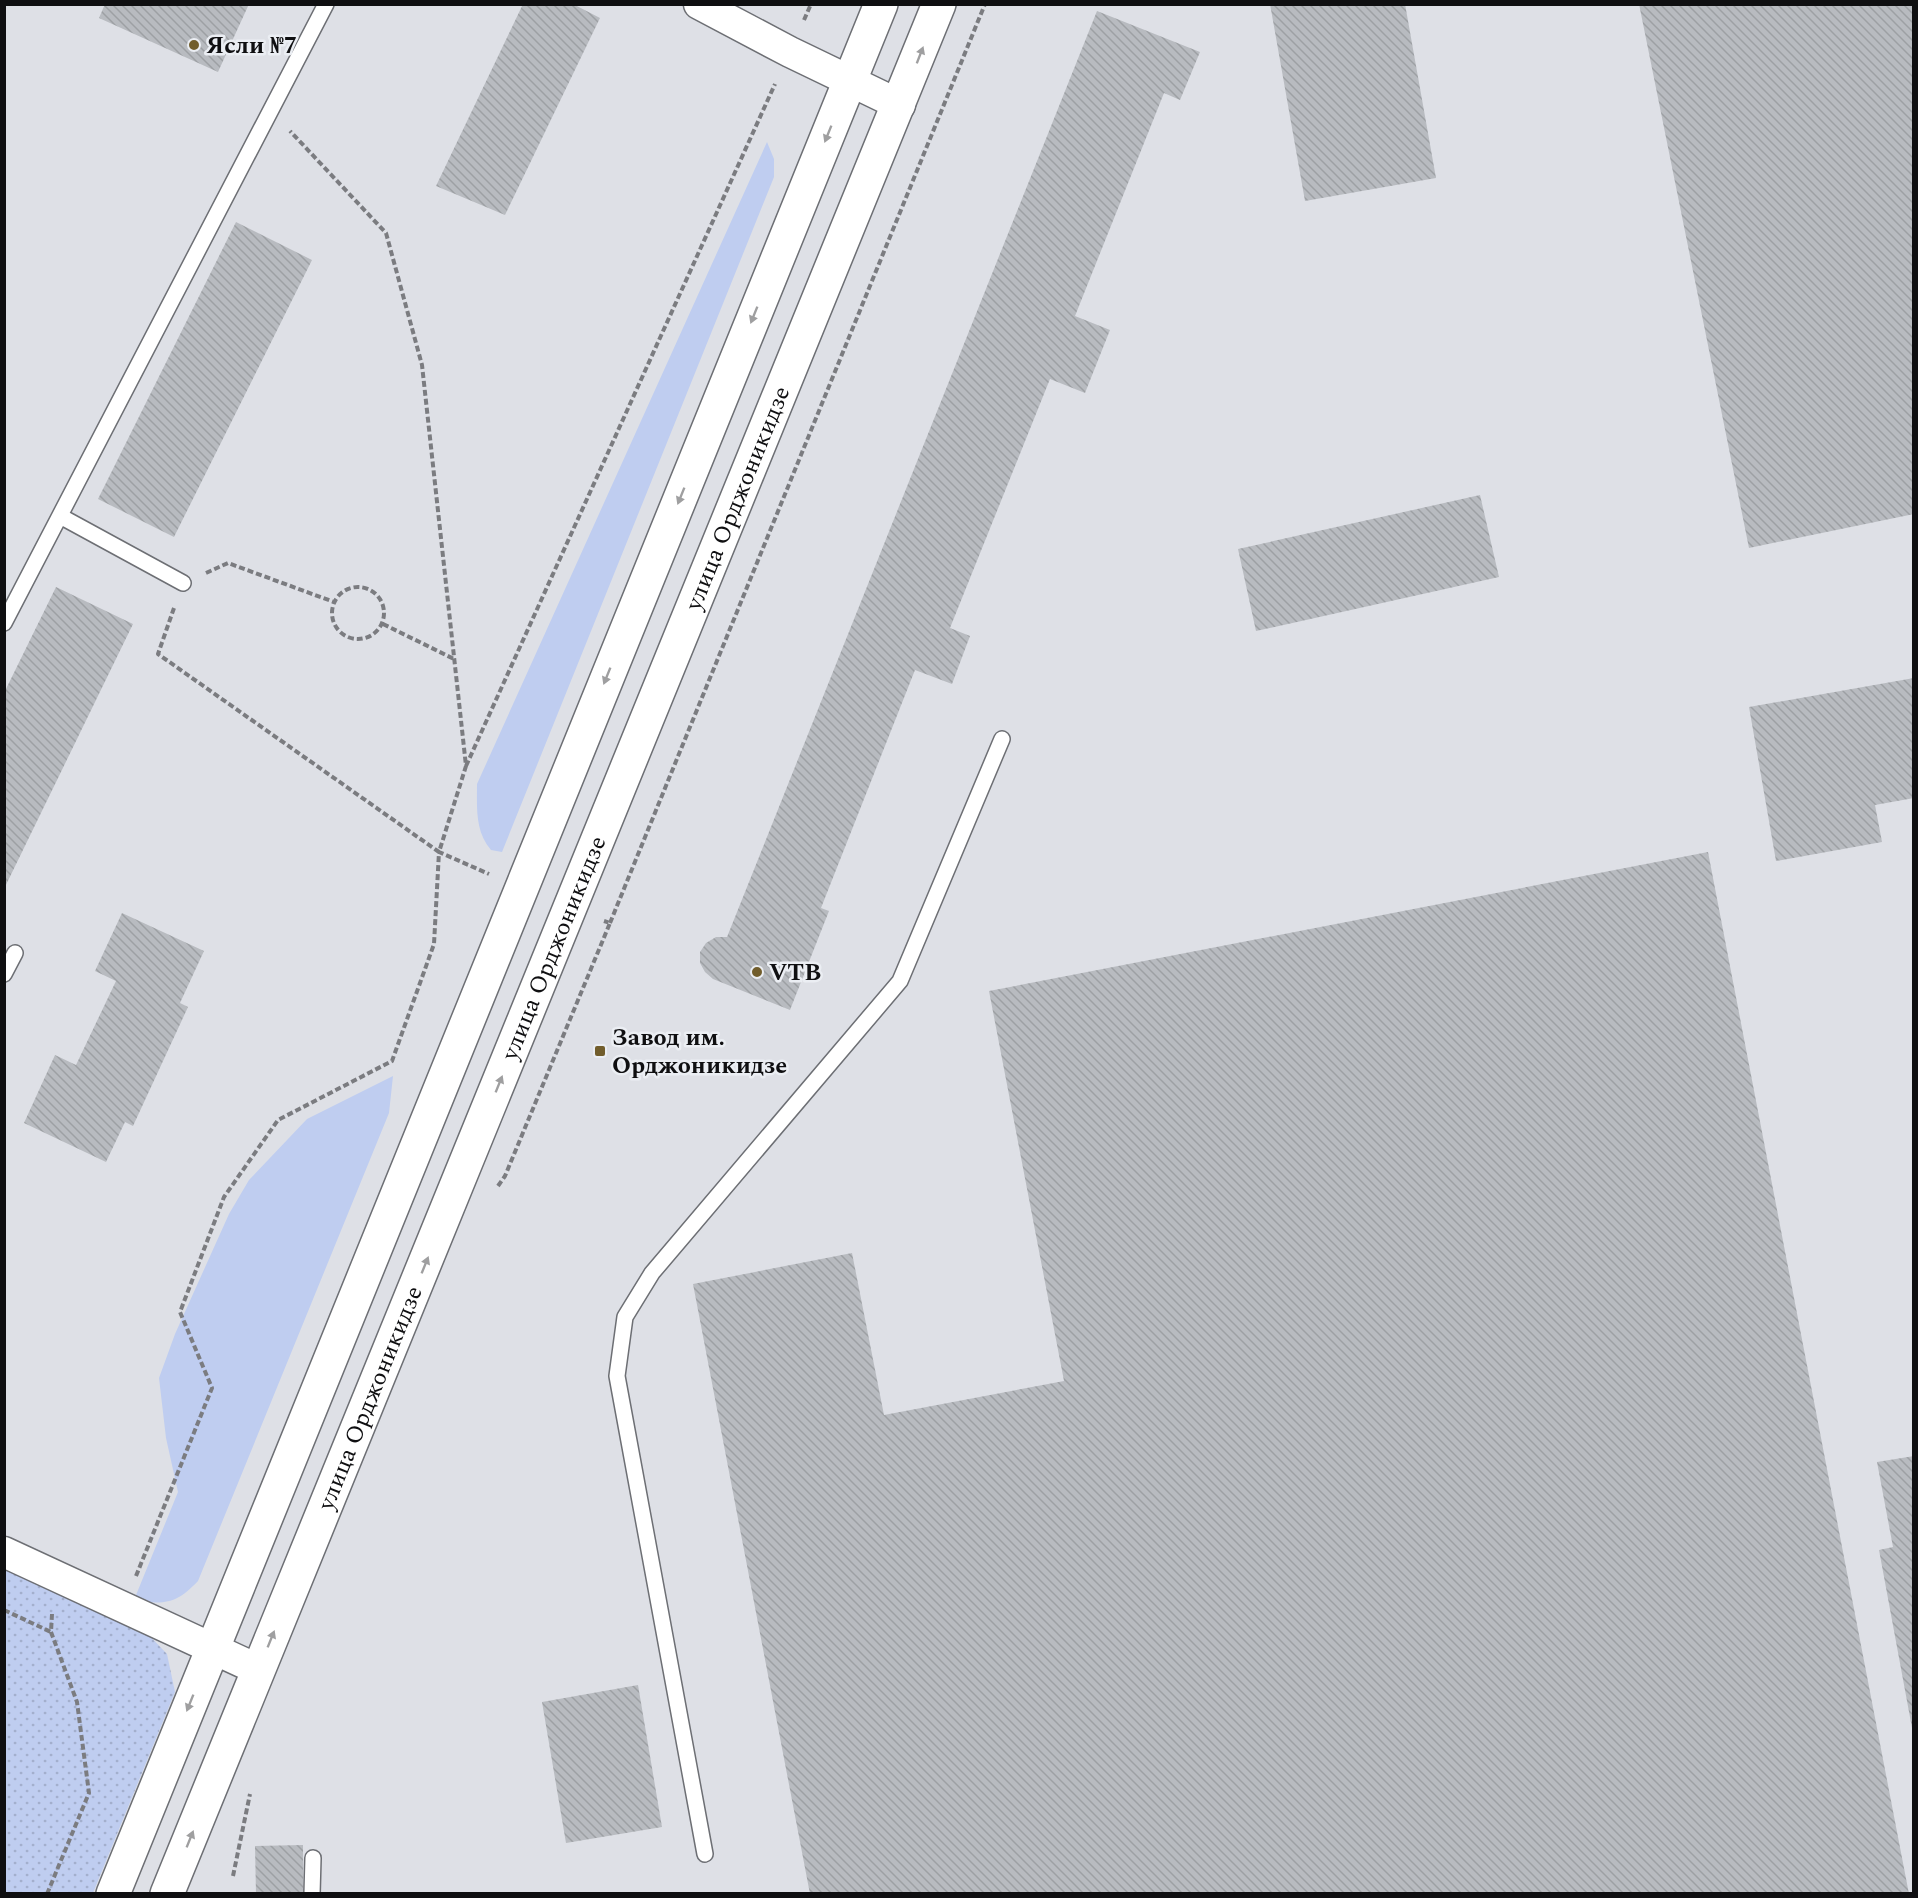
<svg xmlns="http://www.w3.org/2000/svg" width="1918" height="1898" viewBox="0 0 1918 1898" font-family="Spectral,serif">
<defs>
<pattern id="park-dots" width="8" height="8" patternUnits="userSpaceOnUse" patternTransform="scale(1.5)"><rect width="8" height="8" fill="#bfcdf0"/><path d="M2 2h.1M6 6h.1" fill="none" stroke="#a3afcd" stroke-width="1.8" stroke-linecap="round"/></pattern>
<pattern id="building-back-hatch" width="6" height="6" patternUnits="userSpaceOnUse" patternTransform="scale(1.5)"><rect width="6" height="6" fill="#b8bbc0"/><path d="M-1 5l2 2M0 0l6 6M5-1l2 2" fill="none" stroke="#9da0a4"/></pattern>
</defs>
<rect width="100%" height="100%" fill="#dee0e6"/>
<path fill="#bfcdf0" d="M 767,142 L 774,159 L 774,177 L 502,852 L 491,850 C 475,831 477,809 477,784 Z
M 393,1076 L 389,1113 L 198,1581 C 176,1604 165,1605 134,1600 L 178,1492 L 166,1438 L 159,1378 L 175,1334 L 229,1214 L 249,1180 L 307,1119 Z"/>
<path fill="url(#park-dots)" d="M 4,1563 L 143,1629 L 167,1654 L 175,1692 L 93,1893 L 5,1893 Z"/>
<path fill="url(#building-back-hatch)" d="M 105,4 L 249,4 L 218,72 L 99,18 Z
M 523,4 L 573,4 L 600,18 L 505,215 L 436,186 Z
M 1270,4 L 1405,4 L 1436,178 L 1305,201 Z
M 1639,4 L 1914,4 L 1914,514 L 1749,548 Z
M 1097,11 L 1200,52 L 1180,100 L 1164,93 L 1075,316 L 1110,330 L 1085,393 L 1050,379 L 950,628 L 970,636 L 952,684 L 915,670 L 821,908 L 829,911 L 790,1010 L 713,979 L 705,972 L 700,963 L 700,952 L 706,943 L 716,937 L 727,937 Z
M 236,222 L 312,260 L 174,537 L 98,499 Z
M 1480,495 L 1499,577 L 1256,631 L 1238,549 Z
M 56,587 L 133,624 L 4,889 L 4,693 Z
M 1914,678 L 1914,798 L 1875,805 L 1882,842 L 1776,861 L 1749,707 Z
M 1708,852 L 1909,1894 L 810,1894 L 693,1284 L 852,1253 L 884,1415 L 1064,1381 L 989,991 Z
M 122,913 L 204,951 L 180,1003 L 188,1007 L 133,1126 L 125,1122 L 106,1162 L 24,1123 L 55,1055 L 76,1065 L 116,981 L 95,971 Z
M 1914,1456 L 1914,1727 L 1912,1728 L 1879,1550 L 1893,1547 L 1877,1462 Z
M 638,1685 L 662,1827 L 566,1843 L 542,1702 Z
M 303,1845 L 303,1894 L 256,1894 L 255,1846 Z"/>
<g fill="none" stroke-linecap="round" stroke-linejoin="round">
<defs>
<path id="service" d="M 60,516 L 183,583
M 4,623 L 326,4
M 4,974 L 15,953
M 705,1854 L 617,1376 L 625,1317 L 652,1273 L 900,981 L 1002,739
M 312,1894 L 313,1858"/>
<path id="minor" d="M 699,4 L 790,52 L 900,105
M 4,1552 L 259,1670"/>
<g id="secondary">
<path d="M 113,1894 L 881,4"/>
<path id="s1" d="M 167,1894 L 939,4"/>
</g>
</defs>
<use href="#service" stroke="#6d6f74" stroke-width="18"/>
<use href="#minor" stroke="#6d6f74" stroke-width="33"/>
<use href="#secondary" stroke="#6d6f74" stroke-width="36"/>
<path stroke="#7b7c80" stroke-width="4" stroke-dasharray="6 3" stroke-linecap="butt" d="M 804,20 L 811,4
M 206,573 L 228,563 L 334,602
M332 613a26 26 0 1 1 52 0a26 26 0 1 1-52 0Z
M 174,608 L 158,654 L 439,852 L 466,766 L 422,365 L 386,233 L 290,131
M 383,624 L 454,659
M 466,766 L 775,84
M 610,923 L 985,4
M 498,1186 L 505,1176 L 610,923 L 604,921
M 136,1576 L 212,1388 L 180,1312 L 224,1197 L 278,1120 L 392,1061 L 434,944 L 439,852 L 489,874
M 4,1610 L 51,1632
M 233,1876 L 250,1794
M 47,1894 L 89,1793 L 77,1702 L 51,1632 L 52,1614"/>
<use href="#service" stroke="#fff" stroke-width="15"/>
<use href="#minor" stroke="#fff" stroke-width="30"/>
<use href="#secondary" stroke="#fff" stroke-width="33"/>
</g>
<defs><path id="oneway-solid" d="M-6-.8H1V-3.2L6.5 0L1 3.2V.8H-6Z" transform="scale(1.5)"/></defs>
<g fill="#9f9fa0">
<use href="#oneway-solid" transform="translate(920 55) rotate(-69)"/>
<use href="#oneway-solid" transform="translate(828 134) rotate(112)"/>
<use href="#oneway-solid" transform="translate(754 315) rotate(112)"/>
<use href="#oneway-solid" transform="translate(681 496) rotate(112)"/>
<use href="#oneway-solid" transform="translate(607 676) rotate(112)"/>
<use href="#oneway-solid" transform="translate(499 1084) rotate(-68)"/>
<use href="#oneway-solid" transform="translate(425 1265) rotate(-68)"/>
<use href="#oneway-solid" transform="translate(271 1639) rotate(-68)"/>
<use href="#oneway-solid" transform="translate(190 1703) rotate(112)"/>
<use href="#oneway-solid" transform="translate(190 1839) rotate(-68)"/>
</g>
<g fill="#715d2c" stroke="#ebeef3" stroke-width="2">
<circle cx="194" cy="45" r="6"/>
<circle cx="757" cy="972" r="6"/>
<rect x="594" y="1045" width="12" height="12" rx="3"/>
</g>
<g text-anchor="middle" stroke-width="5" stroke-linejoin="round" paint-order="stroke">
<g font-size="24" font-weight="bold" fill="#0f0f11" stroke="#ebeef3" text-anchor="start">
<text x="206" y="53">Ясли №7</text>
<text x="769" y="980">VTB</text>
<text x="612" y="1045">Завод им.<tspan x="612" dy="28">Орджоникидзе</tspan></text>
</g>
<g font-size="24" fill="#0f0f11" stroke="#ebeef3">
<text dy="8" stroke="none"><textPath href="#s1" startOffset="1508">улица Орджоникидзе</textPath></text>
<text dy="8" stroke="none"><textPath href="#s1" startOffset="1022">улица Орджоникидзе</textPath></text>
<text dy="8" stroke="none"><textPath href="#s1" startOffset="536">улица Орджоникидзе</textPath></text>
</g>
</g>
<rect width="1918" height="1898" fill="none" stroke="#0f0f11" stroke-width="12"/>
</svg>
